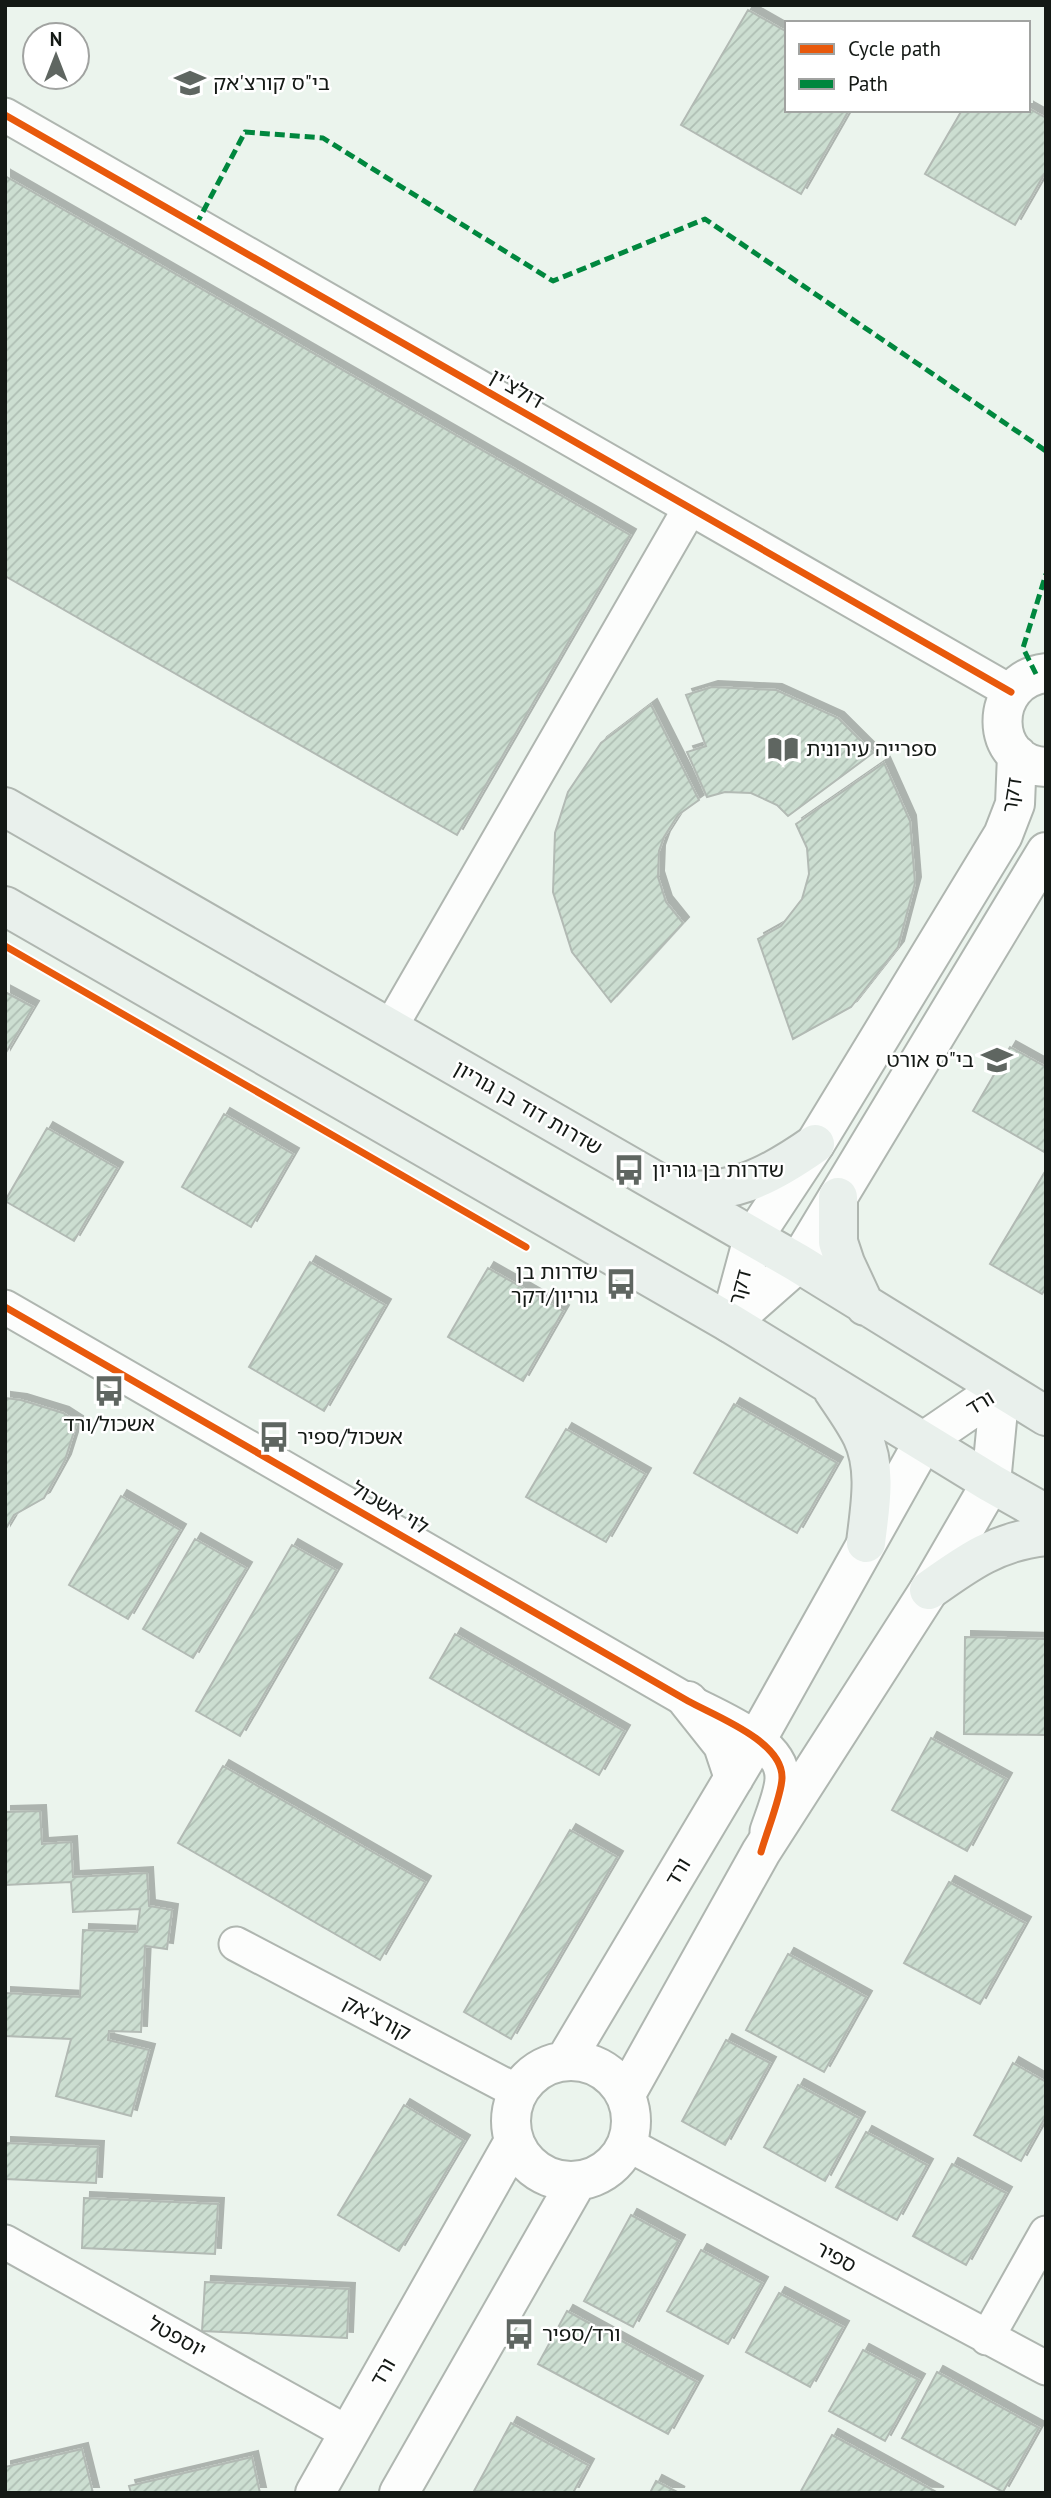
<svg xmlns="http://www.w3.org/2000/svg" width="1051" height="2498" viewBox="0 0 1051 2498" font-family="'PT Sans','Noto Sans Hebrew',sans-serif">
<defs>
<pattern id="building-hatch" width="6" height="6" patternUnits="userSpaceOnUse" patternTransform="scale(1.75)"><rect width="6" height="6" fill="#ccded1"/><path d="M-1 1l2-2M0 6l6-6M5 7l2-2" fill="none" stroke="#aebeb3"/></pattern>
<filter id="shadow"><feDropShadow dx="6" dy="-6" stdDeviation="0" flood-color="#0004"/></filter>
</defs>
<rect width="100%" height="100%" fill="#ebf4ed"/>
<path fill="url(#building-hatch)" stroke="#b2bab4" stroke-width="2" filter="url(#shadow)" d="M 748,10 L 787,32 L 787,110 L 849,110 L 801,194 L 681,125 Z
M 1028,108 L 1046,118 L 1046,171 L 1015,225 L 925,174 L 962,110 L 1028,110 Z
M 5,176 L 630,535 L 457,835 L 5,576 Z
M 712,687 L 776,690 L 838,718 L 873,753 L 788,816 L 777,805 L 751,793 L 725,792 L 707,797 L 687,752 L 706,746 L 686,695 Z
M 651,705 L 699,800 L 678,815 L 664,837 L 659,851 L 658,877 L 666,902 L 683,923 L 611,1002 L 572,952 L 553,892 L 555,833 L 568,792 L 601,743 Z
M 884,763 L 910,821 L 915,883 L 898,947 L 851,1007 L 793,1039 L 758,939 L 781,926 L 802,899 L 809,874 L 807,848 L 796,824 Z
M 5,992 L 33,1007 L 5,1054 Z
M 1010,1047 L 1046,1067 L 1046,1153 L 973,1111 Z
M 224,1114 L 293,1154 L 251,1227 L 182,1187 Z
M 47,1128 L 117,1168 L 74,1241 L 5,1201 Z
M 1046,1170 L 1046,1288 L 1042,1294 L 990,1264 Z
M 310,1262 L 385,1305 L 324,1411 L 249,1367 Z
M 488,1268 L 563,1311 L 523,1381 L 448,1337 Z
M 5,1398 L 21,1400 L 63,1413 L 77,1422 L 65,1460 L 44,1498 L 14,1515 L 5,1530 Z
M 734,1404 L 837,1463 L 797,1533 L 694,1473 Z
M 566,1429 L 645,1474 L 606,1542 L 526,1497 Z
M 121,1496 L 180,1530 L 128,1619 L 69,1585 Z
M 195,1539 L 246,1568 L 193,1658 L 143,1629 Z
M 292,1545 L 336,1570 L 240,1736 L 196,1711 Z
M 455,1634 L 624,1731 L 599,1775 L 430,1678 Z
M 965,1637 L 1046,1639 L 1046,1735 L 964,1734 Z
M 931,1738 L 1006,1779 L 967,1851 L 892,1810 Z
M 223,1766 L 425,1882 L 380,1960 L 178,1843 Z
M 40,1811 L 42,1844 L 71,1842 L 73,1877 L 147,1873 L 149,1906 L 172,1910 L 167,1949 L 145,1946 L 141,2032 L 109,2031 L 108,2040 L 149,2050 L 131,2116 L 56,2096 L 71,2039 L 5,2036 L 5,1993 L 80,1997 L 83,1930 L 137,1932 L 140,1909 L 73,1912 L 71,1882 L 5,1885 L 5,1812 Z
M 570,1830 L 617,1857 L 511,2039 L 464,2012 Z
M 949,1882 L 1025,1923 L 980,2004 L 904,1963 Z
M 788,1954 L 866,1997 L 824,2072 L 746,2030 Z
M 726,2040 L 770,2063 L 725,2145 L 682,2121 Z
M 1013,2063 L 1046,2082 L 1046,2116 L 1021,2161 L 974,2135 Z
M 798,2085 L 859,2118 L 825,2181 L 764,2147 Z
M 404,2105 L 464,2141 L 399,2251 L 338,2215 Z
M 866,2132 L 927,2165 L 897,2220 L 836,2187 Z
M 5,2143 L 98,2147 L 96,2183 L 5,2179 Z
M 952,2164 L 1006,2193 L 966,2265 L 913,2236 Z
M 84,2198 L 218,2204 L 215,2254 L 82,2248 Z
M 631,2215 L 679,2241 L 633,2327 L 584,2301 Z
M 701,2250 L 762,2283 L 728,2344 L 667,2311 Z
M 205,2282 L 349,2289 L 347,2338 L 202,2331 Z
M 779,2293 L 843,2327 L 810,2387 L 746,2352 Z
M 567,2311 L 697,2382 L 668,2434 L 538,2364 Z
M 863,2350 L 919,2380 L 885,2441 L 829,2411 Z
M 937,2372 L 1039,2428 L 1003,2492 L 902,2438 Z
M 511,2423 L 588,2465 L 573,2493 L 474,2491 Z
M 832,2435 L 938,2493 L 801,2491 Z
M 82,2449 L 93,2493 L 5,2493 L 5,2467 Z
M 252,2457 L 260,2493 L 131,2493 L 129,2486 Z
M 656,2481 L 679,2493 L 650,2493 Z"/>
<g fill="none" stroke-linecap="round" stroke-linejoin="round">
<defs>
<path id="minor" d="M 5,115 L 1011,692
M 390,1028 L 690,508
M 5,1307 L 688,1701 C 715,1716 783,1741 782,1778 C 782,1792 772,1816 767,1831
M 236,1944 L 518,2092
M 627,2144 L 1046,2368
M 5,2242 L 348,2433
M 987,2338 L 1046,2233"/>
<path id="tertiary" d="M 1046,673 C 987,680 989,765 1046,767
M 730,1323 L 753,1238 L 815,1144 L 1003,835 L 1015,804 L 1017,755
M 730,1323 L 798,1263 L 1046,852
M 688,1701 L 723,1745 L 734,1778
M 565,2061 L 757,1739 L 924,1441 L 1000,1389
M511 2121a60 60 0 1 1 120 0a60 60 0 1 1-120 0Z
M 626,2094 L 761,1852 L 929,1590 L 991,1483 L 1000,1389
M 315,2493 L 514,2141
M 399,2493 L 577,2181"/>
<path id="secondary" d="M 5,807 L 798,1263 L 1046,1416
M 5,906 L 730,1323 L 991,1483 L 1046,1514
M 671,1189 C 730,1197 768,1177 815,1144
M 838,1197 L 838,1242 L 845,1263 L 865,1306
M 833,1390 C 843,1405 854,1420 862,1436 C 878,1469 870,1508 866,1543
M 929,1590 C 968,1562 997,1541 1046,1536"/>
</defs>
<use href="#minor" stroke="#afb6b0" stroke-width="37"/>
<use href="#tertiary" stroke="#afb6b0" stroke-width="42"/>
<use href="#secondary" stroke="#afb6b0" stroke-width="42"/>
<use href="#minor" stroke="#fcfdfc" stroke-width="33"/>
<use href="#tertiary" stroke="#fcfdfc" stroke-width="38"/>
<use href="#secondary" stroke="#e9f0ec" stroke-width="38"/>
<path stroke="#00873e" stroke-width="5" stroke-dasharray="10 5" stroke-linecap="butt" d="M 196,225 L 245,132 L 323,138 L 553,281 L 705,219 L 1046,451
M 1036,674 L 1023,648 L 1046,574"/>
<defs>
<path id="cycleway" d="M 5,115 L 1011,692
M 5,946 L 526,1247
M 5,1307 L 688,1701 C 715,1716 783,1741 782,1778 C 782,1794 766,1834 761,1852"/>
</defs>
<use href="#cycleway" stroke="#fff" stroke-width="11"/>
<use href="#cycleway" stroke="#e8590c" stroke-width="7"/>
</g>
<defs>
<symbol id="school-bare" viewBox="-9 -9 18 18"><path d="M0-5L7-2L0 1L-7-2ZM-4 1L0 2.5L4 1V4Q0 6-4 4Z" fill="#5f6661" stroke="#fff" stroke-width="2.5" paint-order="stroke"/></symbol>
<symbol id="library-bare" viewBox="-9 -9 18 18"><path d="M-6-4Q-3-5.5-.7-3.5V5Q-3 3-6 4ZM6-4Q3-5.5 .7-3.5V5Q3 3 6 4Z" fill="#5f6661" stroke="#fff" stroke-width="2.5" paint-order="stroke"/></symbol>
<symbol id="bus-bare" viewBox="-9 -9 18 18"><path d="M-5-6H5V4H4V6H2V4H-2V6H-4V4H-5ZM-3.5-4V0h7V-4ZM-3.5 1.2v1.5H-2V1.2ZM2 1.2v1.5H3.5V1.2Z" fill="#5f6661" stroke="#fff" stroke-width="2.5" paint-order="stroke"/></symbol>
</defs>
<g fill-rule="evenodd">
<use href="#school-bare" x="168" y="61" width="44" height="44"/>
<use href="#library-bare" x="761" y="727" width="44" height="44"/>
<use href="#school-bare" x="975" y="1038" width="44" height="44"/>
<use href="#bus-bare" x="607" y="1148" width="44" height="44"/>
<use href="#bus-bare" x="599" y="1262" width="44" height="44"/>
<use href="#bus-bare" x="87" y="1369" width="44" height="44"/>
<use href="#bus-bare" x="252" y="1415" width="44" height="44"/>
<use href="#bus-bare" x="497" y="2312" width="44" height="44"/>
</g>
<g text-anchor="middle" stroke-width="5" stroke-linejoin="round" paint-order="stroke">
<g font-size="21" fill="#141915" stroke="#fff" text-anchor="start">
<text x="213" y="90">בי"ס קורצ'אק</text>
<text x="806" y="756">ספרייה עירונית</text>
<text x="974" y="1067" text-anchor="end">בי"ס אורט</text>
<text x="652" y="1177">שדרות בן גוריון</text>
<text x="598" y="1279" text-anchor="end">שדרות בן<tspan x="598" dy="24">גוריון/דקר</tspan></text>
<text x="109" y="1431" text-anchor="middle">אשכול/ורד</text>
<text x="297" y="1444">אשכול/ספיר</text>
<text x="542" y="2341">ורד/ספיר</text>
</g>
<g font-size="21" fill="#141915" stroke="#fff">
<text transform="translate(517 389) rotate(30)" y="7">דולצ'ין</text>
<text transform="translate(1012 795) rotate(-81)" y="7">דקר</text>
<text transform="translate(528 1108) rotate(30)" y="7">שדרות דוד בן גוריון</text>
<text transform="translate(740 1287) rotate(-75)" y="7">דקר</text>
<text transform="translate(980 1403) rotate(-31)" y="7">ורד</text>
<text transform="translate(390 1508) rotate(30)" y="7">לוי אשכול</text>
<text transform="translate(678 1872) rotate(-59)" y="7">ורד</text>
<text transform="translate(377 2018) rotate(28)" y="7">קורצ'אק</text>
<text transform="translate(836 2257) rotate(28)" y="7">ספיר</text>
<text transform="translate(177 2337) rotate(29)" y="7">יוספטל</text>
<text transform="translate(383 2372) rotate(-60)" y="7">ורד</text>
</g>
</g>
<rect width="1051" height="2498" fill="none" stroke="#141915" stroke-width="14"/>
<rect x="785" y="21" width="245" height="91" fill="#ffffff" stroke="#a1a3a1" stroke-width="2"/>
<rect x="799" y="44" width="35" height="10" fill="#e8590c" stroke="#a1a3a1" stroke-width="2"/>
<text x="848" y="56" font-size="21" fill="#141915">Cycle path</text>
<rect x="799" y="79" width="35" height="10" fill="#00873e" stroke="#a1a3a1" stroke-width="2"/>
<text x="848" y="91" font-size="21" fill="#141915">Path</text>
<g transform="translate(56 56)"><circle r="33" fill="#ffffff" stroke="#a1a3a1" stroke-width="2"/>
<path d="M0-5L12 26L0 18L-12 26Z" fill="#5f6661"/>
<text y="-10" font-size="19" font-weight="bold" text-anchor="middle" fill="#141915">N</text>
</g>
</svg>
